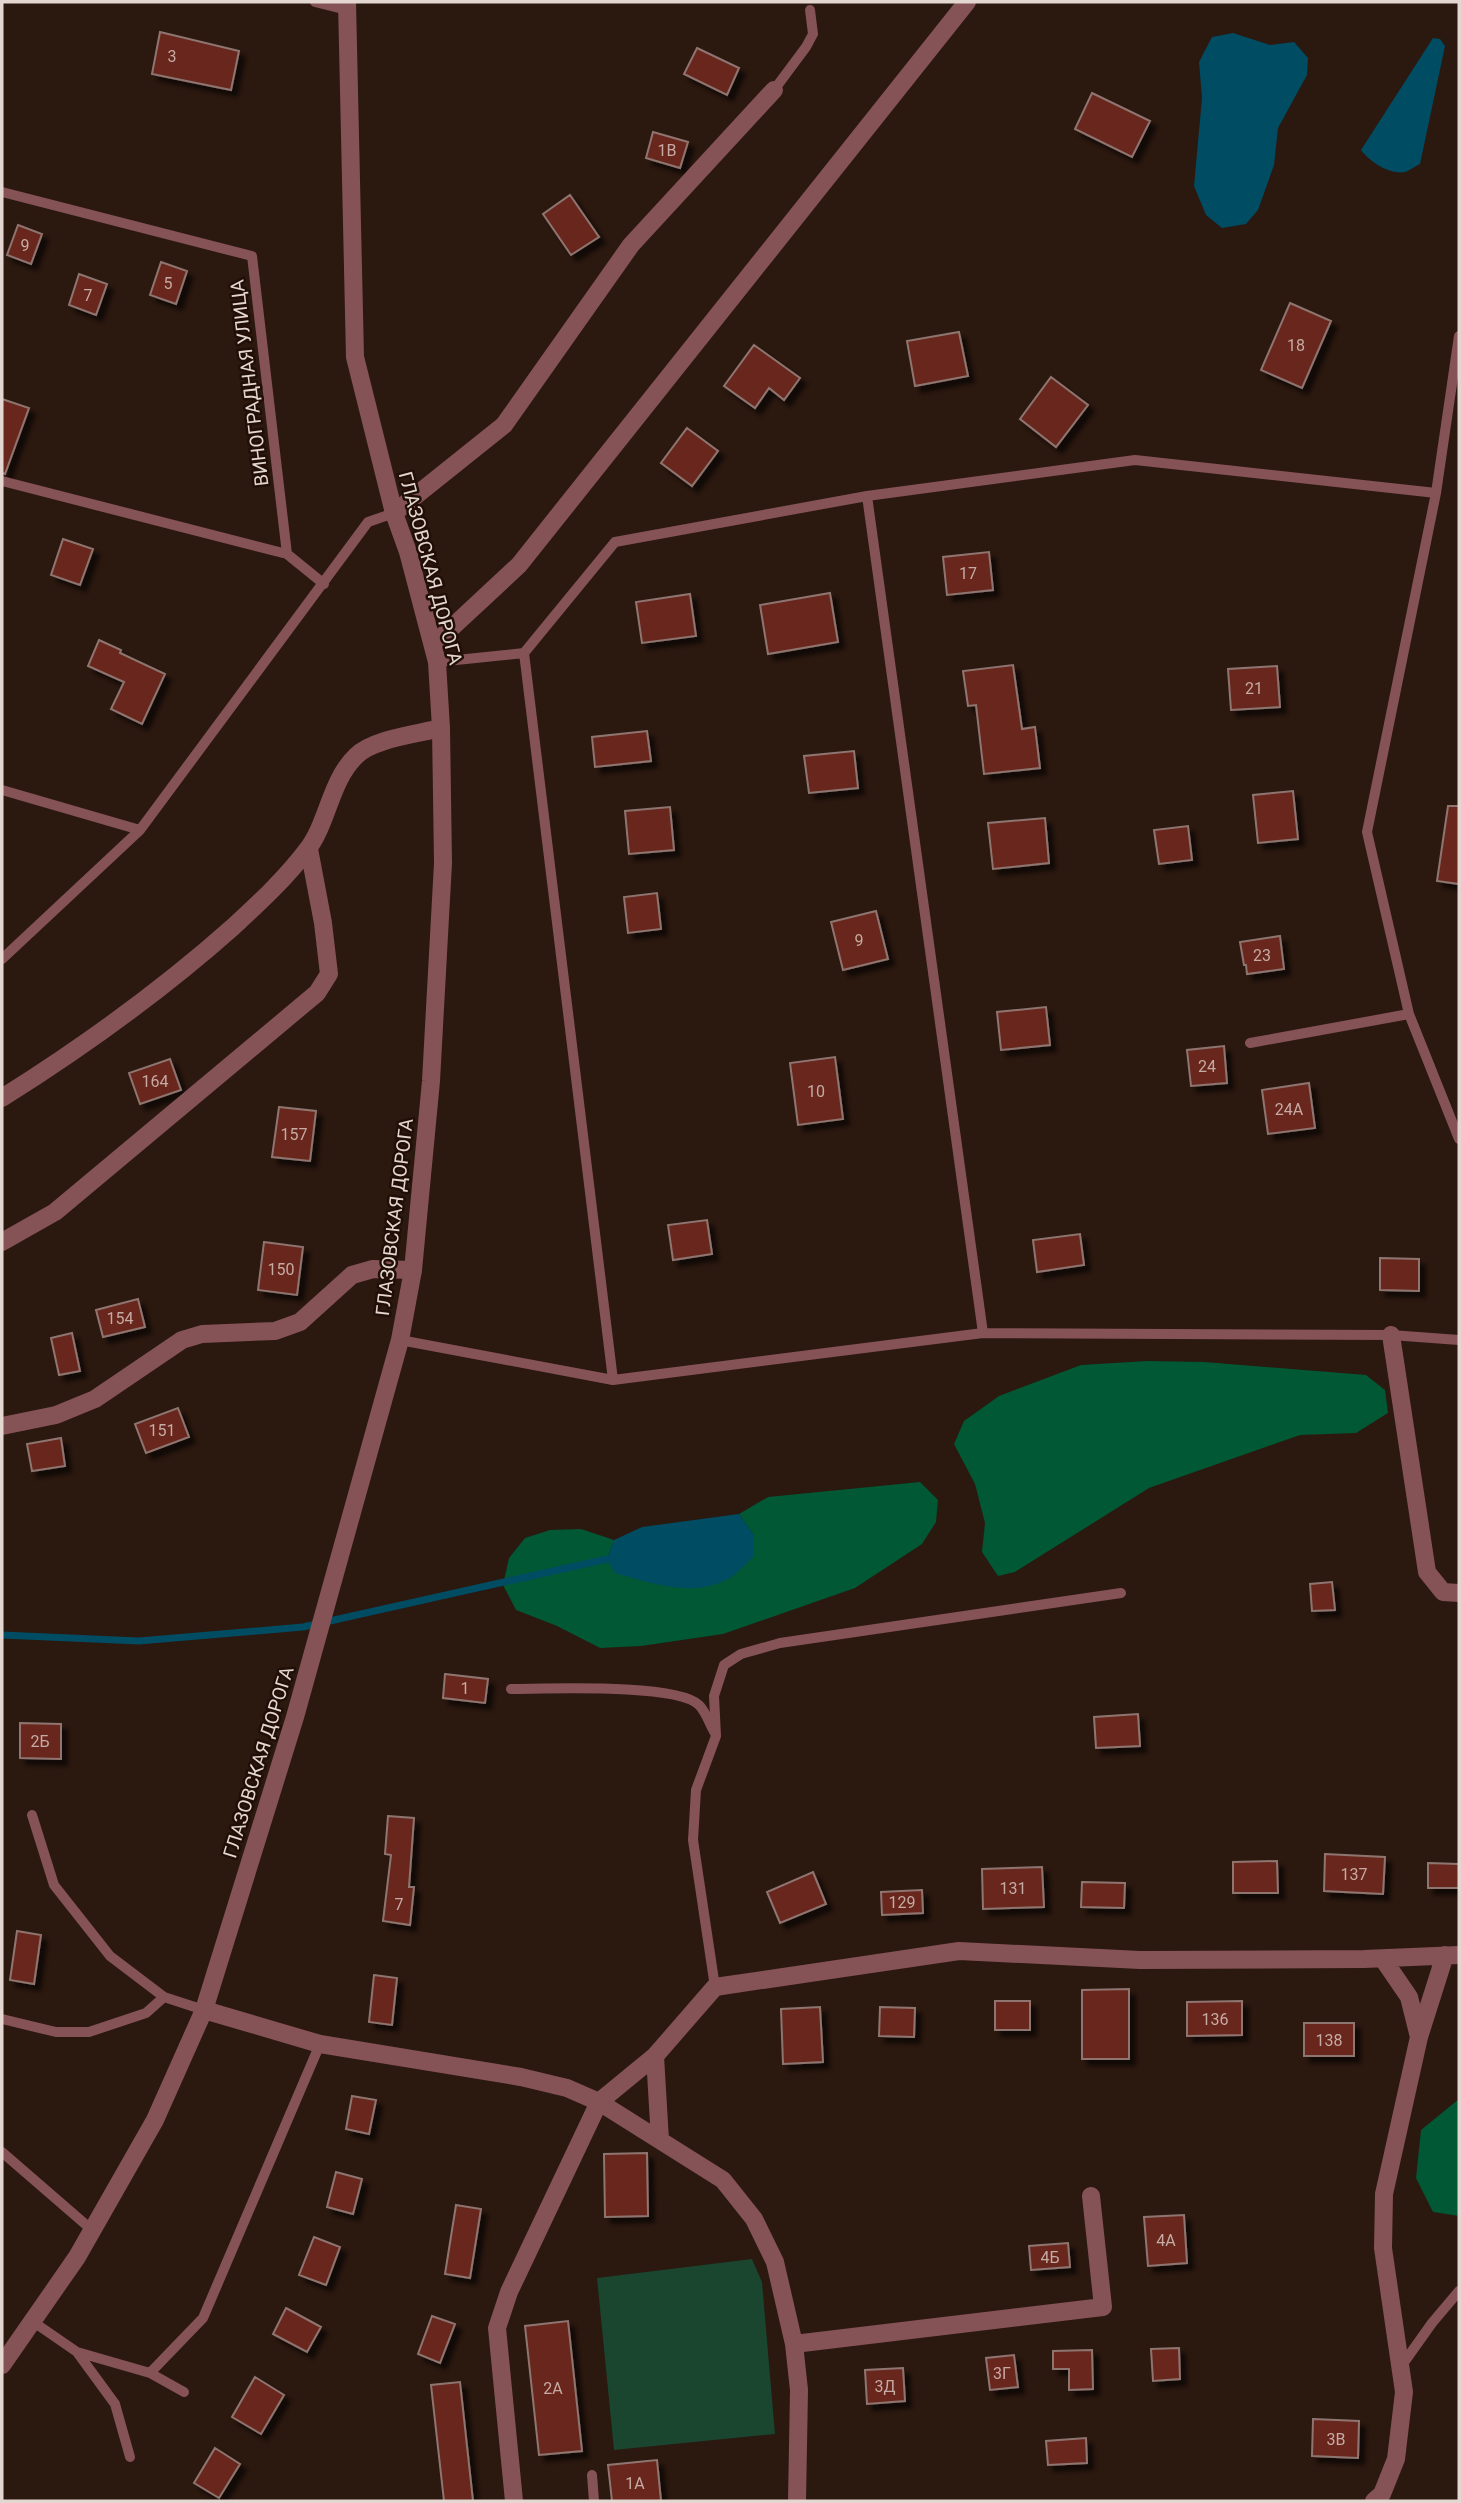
<svg xmlns="http://www.w3.org/2000/svg" width="1461" height="2503" viewBox="0 0 1461 2503" font-family="Roboto,sans-serif">
<defs>
<filter id="shadow"><feDropShadow dx="6" dy="6" stdDeviation="2" flood-color="#0009"/></filter>
</defs>
<rect width="100%" height="100%" fill="#2b180f"/>
<path fill="#1a452f" d="M 752,2259 L 762,2282 L 775,2434 L 614,2450 L 597,2278 Z"/>
<path fill="#015835" d="M 1147,1361 L 1204,1362 L 1366,1375 L 1385,1390 L 1388,1413 L 1356,1433 L 1300,1435 L 1149,1488 L 1015,1572 L 998,1576 L 982,1552 L 985,1523 L 975,1484 L 954,1444 L 964,1421 L 999,1396 L 1081,1365 Z
M 920,1482 L 938,1500 L 936,1522 L 922,1544 L 855,1588 L 723,1634 L 641,1646 L 600,1648 L 557,1626 L 516,1610 L 503,1585 L 509,1558 L 525,1538 L 550,1530 L 581,1529 L 614,1540 L 607,1559 L 753,1534 L 739,1514 L 768,1497 Z
M 1459,2099 L 1459,2216 L 1433,2212 L 1416,2178 L 1421,2130 Z"/>
<path fill="#004c63" d="M 1233,33 L 1270,45 L 1294,42 L 1308,58 L 1307,75 L 1278,128 L 1274,165 L 1258,210 L 1246,224 L 1222,228 L 1206,215 L 1194,186 L 1202,98 L 1199,62 L 1212,37 Z
M 1433,38 L 1440,39 L 1445,46 L 1420,164 C 1415,166 1409,171 1405,172 C 1389,175 1369,161 1361,150 Z
M 739,1514 L 753,1534 L 753,1557 C 745,1564 737,1574 728,1579 C 694,1598 650,1583 615,1573 L 607,1559 L 614,1540 L 642,1527 Z"/>
<g fill="none" stroke-linecap="round" stroke-linejoin="round">
<path stroke="#004c63" stroke-width="7" d="M 2,1635 L 139,1641 L 303,1627 L 607,1559"/>
</g>
<path fill="#67271e" stroke="#8f7570" stroke-width="2" filter="url(#shadow)" d="M 160,32 L 239,51 L 231,90 L 152,74 Z
M 697,48 L 739,68 L 727,95 L 684,74 Z
M 1092,93 L 1150,121 L 1132,157 L 1075,129 Z
M 653,132 L 688,142 L 680,168 L 646,158 Z
M 570,195 L 599,237 L 571,255 L 543,214 Z
M 18,225 L 42,234 L 31,264 L 7,255 Z
M 161,262 L 187,271 L 176,304 L 150,295 Z
M 79,274 L 107,284 L 96,315 L 69,305 Z
M 1290,303 L 1331,321 L 1302,388 L 1261,370 Z
M 959,332 L 968,376 L 915,386 L 907,341 Z
M 754,345 L 800,378 L 784,400 L 769,388 L 755,408 L 724,386 Z
M 1051,377 L 1088,405 L 1056,447 L 1020,419 Z
M 2,399 L 29,408 L 5,474 L 2,473 Z
M 687,428 L 718,451 L 692,486 L 661,463 Z
M 63,539 L 93,549 L 80,585 L 51,575 Z
M 989,552 L 993,590 L 947,595 L 943,557 Z
M 830,593 L 838,642 L 768,654 L 760,605 Z
M 690,594 L 696,636 L 642,643 L 636,602 Z
M 99,640 L 121,650 L 120,653 L 165,674 L 142,724 L 111,709 L 124,682 L 88,666 Z
M 1013,665 L 1022,729 L 1035,727 L 1040,768 L 984,774 L 976,705 L 968,706 L 963,671 Z
M 1277,666 L 1280,707 L 1231,710 L 1228,669 Z
M 647,731 L 651,761 L 595,767 L 592,737 Z
M 854,751 L 858,788 L 809,793 L 804,756 Z
M 1293,791 L 1298,839 L 1258,843 L 1253,795 Z
M 1448,806 L 1459,806 L 1459,884 L 1437,881 Z
M 670,807 L 674,850 L 629,854 L 625,811 Z
M 1045,818 L 1049,863 L 993,869 L 988,823 Z
M 1188,826 L 1192,860 L 1159,864 L 1154,830 Z
M 657,893 L 661,929 L 628,933 L 624,897 Z
M 876,911 L 888,959 L 843,970 L 831,922 Z
M 1280,936 L 1284,969 L 1247,974 L 1246,965 L 1244,965 L 1240,942 Z
M 1046,1007 L 1050,1045 L 1001,1050 L 997,1012 Z
M 1224,1046 L 1227,1083 L 1191,1086 L 1187,1050 Z
M 835,1057 L 843,1119 L 798,1125 L 790,1063 Z
M 170,1059 L 181,1090 L 140,1104 L 129,1073 Z
M 1309,1083 L 1315,1128 L 1268,1134 L 1262,1090 Z
M 279,1107 L 316,1111 L 310,1161 L 272,1157 Z
M 707,1220 L 712,1254 L 673,1260 L 668,1225 Z
M 1080,1234 L 1084,1265 L 1037,1272 L 1033,1240 Z
M 264,1242 L 303,1247 L 297,1295 L 258,1290 Z
M 1380,1258 L 1419,1259 L 1419,1291 L 1380,1290 Z
M 138,1299 L 145,1327 L 103,1337 L 96,1310 Z
M 72,1333 L 80,1371 L 59,1375 L 51,1338 Z
M 178,1408 L 189,1437 L 146,1453 L 135,1424 Z
M 61,1438 L 65,1466 L 32,1471 L 27,1444 Z
M 1332,1582 L 1335,1610 L 1312,1611 L 1310,1584 Z
M 445,1674 L 488,1679 L 485,1703 L 443,1698 Z
M 1138,1714 L 1140,1746 L 1096,1748 L 1094,1717 Z
M 20,1723 L 61,1724 L 61,1759 L 20,1758 Z
M 388,1816 L 414,1818 L 409,1887 L 414,1887 L 410,1925 L 383,1921 L 391,1855 L 385,1854 Z
M 1325,1854 L 1385,1857 L 1383,1894 L 1324,1891 Z
M 1277,1861 L 1278,1893 L 1233,1893 L 1233,1862 Z
M 1428,1863 L 1459,1864 L 1459,1888 L 1428,1888 Z
M 1042,1867 L 1044,1907 L 983,1909 L 982,1869 Z
M 813,1872 L 826,1904 L 780,1923 L 767,1892 Z
M 1082,1882 L 1125,1883 L 1124,1908 L 1081,1907 Z
M 922,1890 L 923,1913 L 882,1915 L 881,1892 Z
M 17,1931 L 41,1935 L 34,1984 L 10,1980 Z
M 374,1975 L 397,1978 L 392,2025 L 369,2022 Z
M 1129,1989 L 1129,2059 L 1082,2059 L 1082,1990 Z
M 995,2001 L 1030,2001 L 1030,2030 L 995,2030 Z
M 1242,2001 L 1242,2035 L 1187,2036 L 1187,2002 Z
M 820,2007 L 823,2062 L 783,2064 L 781,2009 Z
M 880,2007 L 915,2008 L 914,2037 L 879,2036 Z
M 1304,2023 L 1354,2023 L 1354,2056 L 1304,2056 Z
M 352,2096 L 376,2100 L 369,2134 L 346,2129 Z
M 647,2153 L 648,2216 L 605,2217 L 604,2154 Z
M 336,2172 L 362,2179 L 353,2214 L 327,2207 Z
M 456,2205 L 481,2209 L 470,2278 L 445,2274 Z
M 1184,2215 L 1187,2263 L 1148,2266 L 1144,2217 Z
M 314,2237 L 340,2247 L 326,2285 L 299,2275 Z
M 1068,2243 L 1070,2267 L 1031,2270 L 1029,2246 Z
M 286,2308 L 321,2327 L 307,2352 L 273,2334 Z
M 432,2316 L 455,2324 L 440,2363 L 418,2354 Z
M 568,2321 L 582,2451 L 539,2455 L 525,2326 Z
M 1179,2348 L 1180,2379 L 1153,2381 L 1151,2349 Z
M 1092,2350 L 1093,2389 L 1069,2390 L 1069,2369 L 1053,2369 L 1053,2351 Z
M 1014,2355 L 1018,2387 L 990,2390 L 986,2358 Z
M 903,2368 L 905,2401 L 867,2404 L 865,2370 Z
M 255,2377 L 284,2395 L 261,2434 L 232,2417 Z
M 460,2382 L 473,2501 L 444,2501 L 431,2385 Z
M 1313,2419 L 1359,2421 L 1358,2458 L 1312,2456 Z
M 1086,2438 L 1087,2463 L 1048,2465 L 1046,2441 Z
M 215,2448 L 240,2464 L 219,2498 L 194,2483 Z
M 657,2460 L 661,2501 L 612,2501 L 608,2465 Z"/>
<g fill="none" stroke-linecap="round" stroke-linejoin="round">
<path stroke="#855256" stroke-width="10" d="M 315,2 L 347,10
M 774,90 L 806,47 L 813,34 L 810,10
M 2,192 L 252,256 L 287,554
M 1459,336 L 1436,493 L 1367,832 L 1409,1014 L 1459,1139
M 2,481 L 287,554 L 324,584
M 867,496 L 983,1333
M 437,662 L 524,653
M 2,790 L 140,830 L 368,522 L 394,513
M 2,959 L 140,830
M 1250,1043 L 1409,1014
M 400,1340 L 613,1380 L 983,1333 L 1391,1335 L 1459,1340
M 613,1380 L 524,653 L 615,542 L 867,496 L 1135,460 L 1436,493
M 511,1689 C 546,1689 677,1683 699,1705 C 706,1712 710,1725 715,1733
M 32,1815 L 54,1885 L 110,1956 L 164,1997 L 204,2010
M 715,1987 L 693,1840 L 696,1790 L 716,1736 L 714,1696 L 724,1665 L 741,1654 L 780,1643 L 1121,1593
M 2,2019 L 56,2032 L 89,2032 L 146,2013 L 164,1997
M 2,2152 L 92,2230
M 32,2321 L 77,2352 L 150,2373 L 184,2392
M 77,2352 L 115,2404 L 130,2457
M 1400,2368 L 1432,2323 L 1459,2291
M 150,2373 L 203,2318 L 320,2044
M 592,2475 L 594,2501"/>
<path stroke="#855256" stroke-width="18" d="M 394,513 L 504,425 L 631,245 L 774,90
M 433,645 L 519,565 L 967,2
M 2,1098 C 83,1047 161,991 233,927 C 259,903 286,878 307,850 C 328,823 330,781 356,756 C 372,739 418,734 441,728
M 2,1242 L 55,1212 L 317,993 L 329,974 L 323,923 L 309,849
M 1391,1335 L 1427,1572 L 1443,1592 L 1459,1593
M 2,1426 L 56,1415 L 95,1399 L 182,1340 L 202,1334 L 275,1331 L 300,1322 L 352,1275 L 373,1269 L 413,1270
M 1383,1959 L 1409,1997 L 1419,2037
M 204,2010 L 320,2044 L 521,2077 L 567,2088 L 599,2102 L 723,2180 L 754,2219 L 775,2262 L 794,2344 L 799,2390 L 797,2501
M 655,2056 L 660,2140
M 794,2344 L 1103,2307 L 1091,2196
M 514,2501 L 497,2328 L 509,2292 L 599,2102 L 655,2056 L 715,1987 L 959,1951 L 1140,1960 L 1364,1959 L 1459,1955
M 1374,2501 L 1382,2494 L 1396,2459 L 1404,2392 L 1383,2248 L 1384,2194 L 1419,2037 L 1445,1955"/>
<path stroke="#855256" stroke-width="18" d="M 2,2365 L 77,2257 L 155,2120 L 204,2010 L 295,1717 L 400,1340 L 413,1270 L 431,1081 L 443,863 L 441,728 L 437,662 L 408,552 L 394,513 L 355,357 L 347,2"/>
</g>
<g text-anchor="middle" stroke-width="5" stroke-linejoin="round" paint-order="stroke">
<g font-size="16" fill="#c5aba4">
<text x="172" y="62">3</text>
<text x="667" y="156">1В</text>
<text x="25" y="251">9</text>
<text x="168" y="289">5</text>
<text x="88" y="301">7</text>
<text x="1296" y="351">18</text>
<text x="968" y="579">17</text>
<text x="1254" y="694">21</text>
<text x="859" y="946">9</text>
<text x="1262" y="961">23</text>
<text x="1207" y="1072">24</text>
<text x="155" y="1087">164</text>
<text x="816" y="1097">10</text>
<text x="1289" y="1115">24А</text>
<text x="294" y="1140">157</text>
<text x="281" y="1275">150</text>
<text x="120" y="1324">154</text>
<text x="162" y="1436">151</text>
<text x="465" y="1694">1</text>
<text x="40" y="1747">2Б</text>
<text x="1354" y="1880">137</text>
<text x="1013" y="1894">131</text>
<text x="902" y="1908">129</text>
<text x="399" y="1910">7</text>
<text x="1215" y="2025">136</text>
<text x="1329" y="2046">138</text>
<text x="1166" y="2246">4А</text>
<text x="1050" y="2263">4Б</text>
<text x="1002" y="2379">3Г</text>
<text x="885" y="2392">3Д</text>
<text x="553" y="2394">2А</text>
<text x="1336" y="2445">3В</text>
<text x="635" y="2489">1А</text>
</g>
<g font-size="19" fill="#e4d7d1" stroke="#210f07">
<text transform="translate(249 383) rotate(-97)" y="7">ВИНОГРАДНАЯ УЛИЦА</text>
<text transform="translate(431 568) rotate(75)" y="7">ГЛАЗОВСКАЯ ДОРОГА</text>
<text transform="translate(394 1217) rotate(-83)" y="7">ГЛАЗОВСКАЯ ДОРОГА</text>
<text transform="translate(258 1762) rotate(-73)" y="7">ГЛАЗОВСКАЯ ДОРОГА</text>
</g>
</g>
<rect width="1461" height="2503" fill="none" stroke="#e4d7d1" stroke-width="7"/>
</svg>
